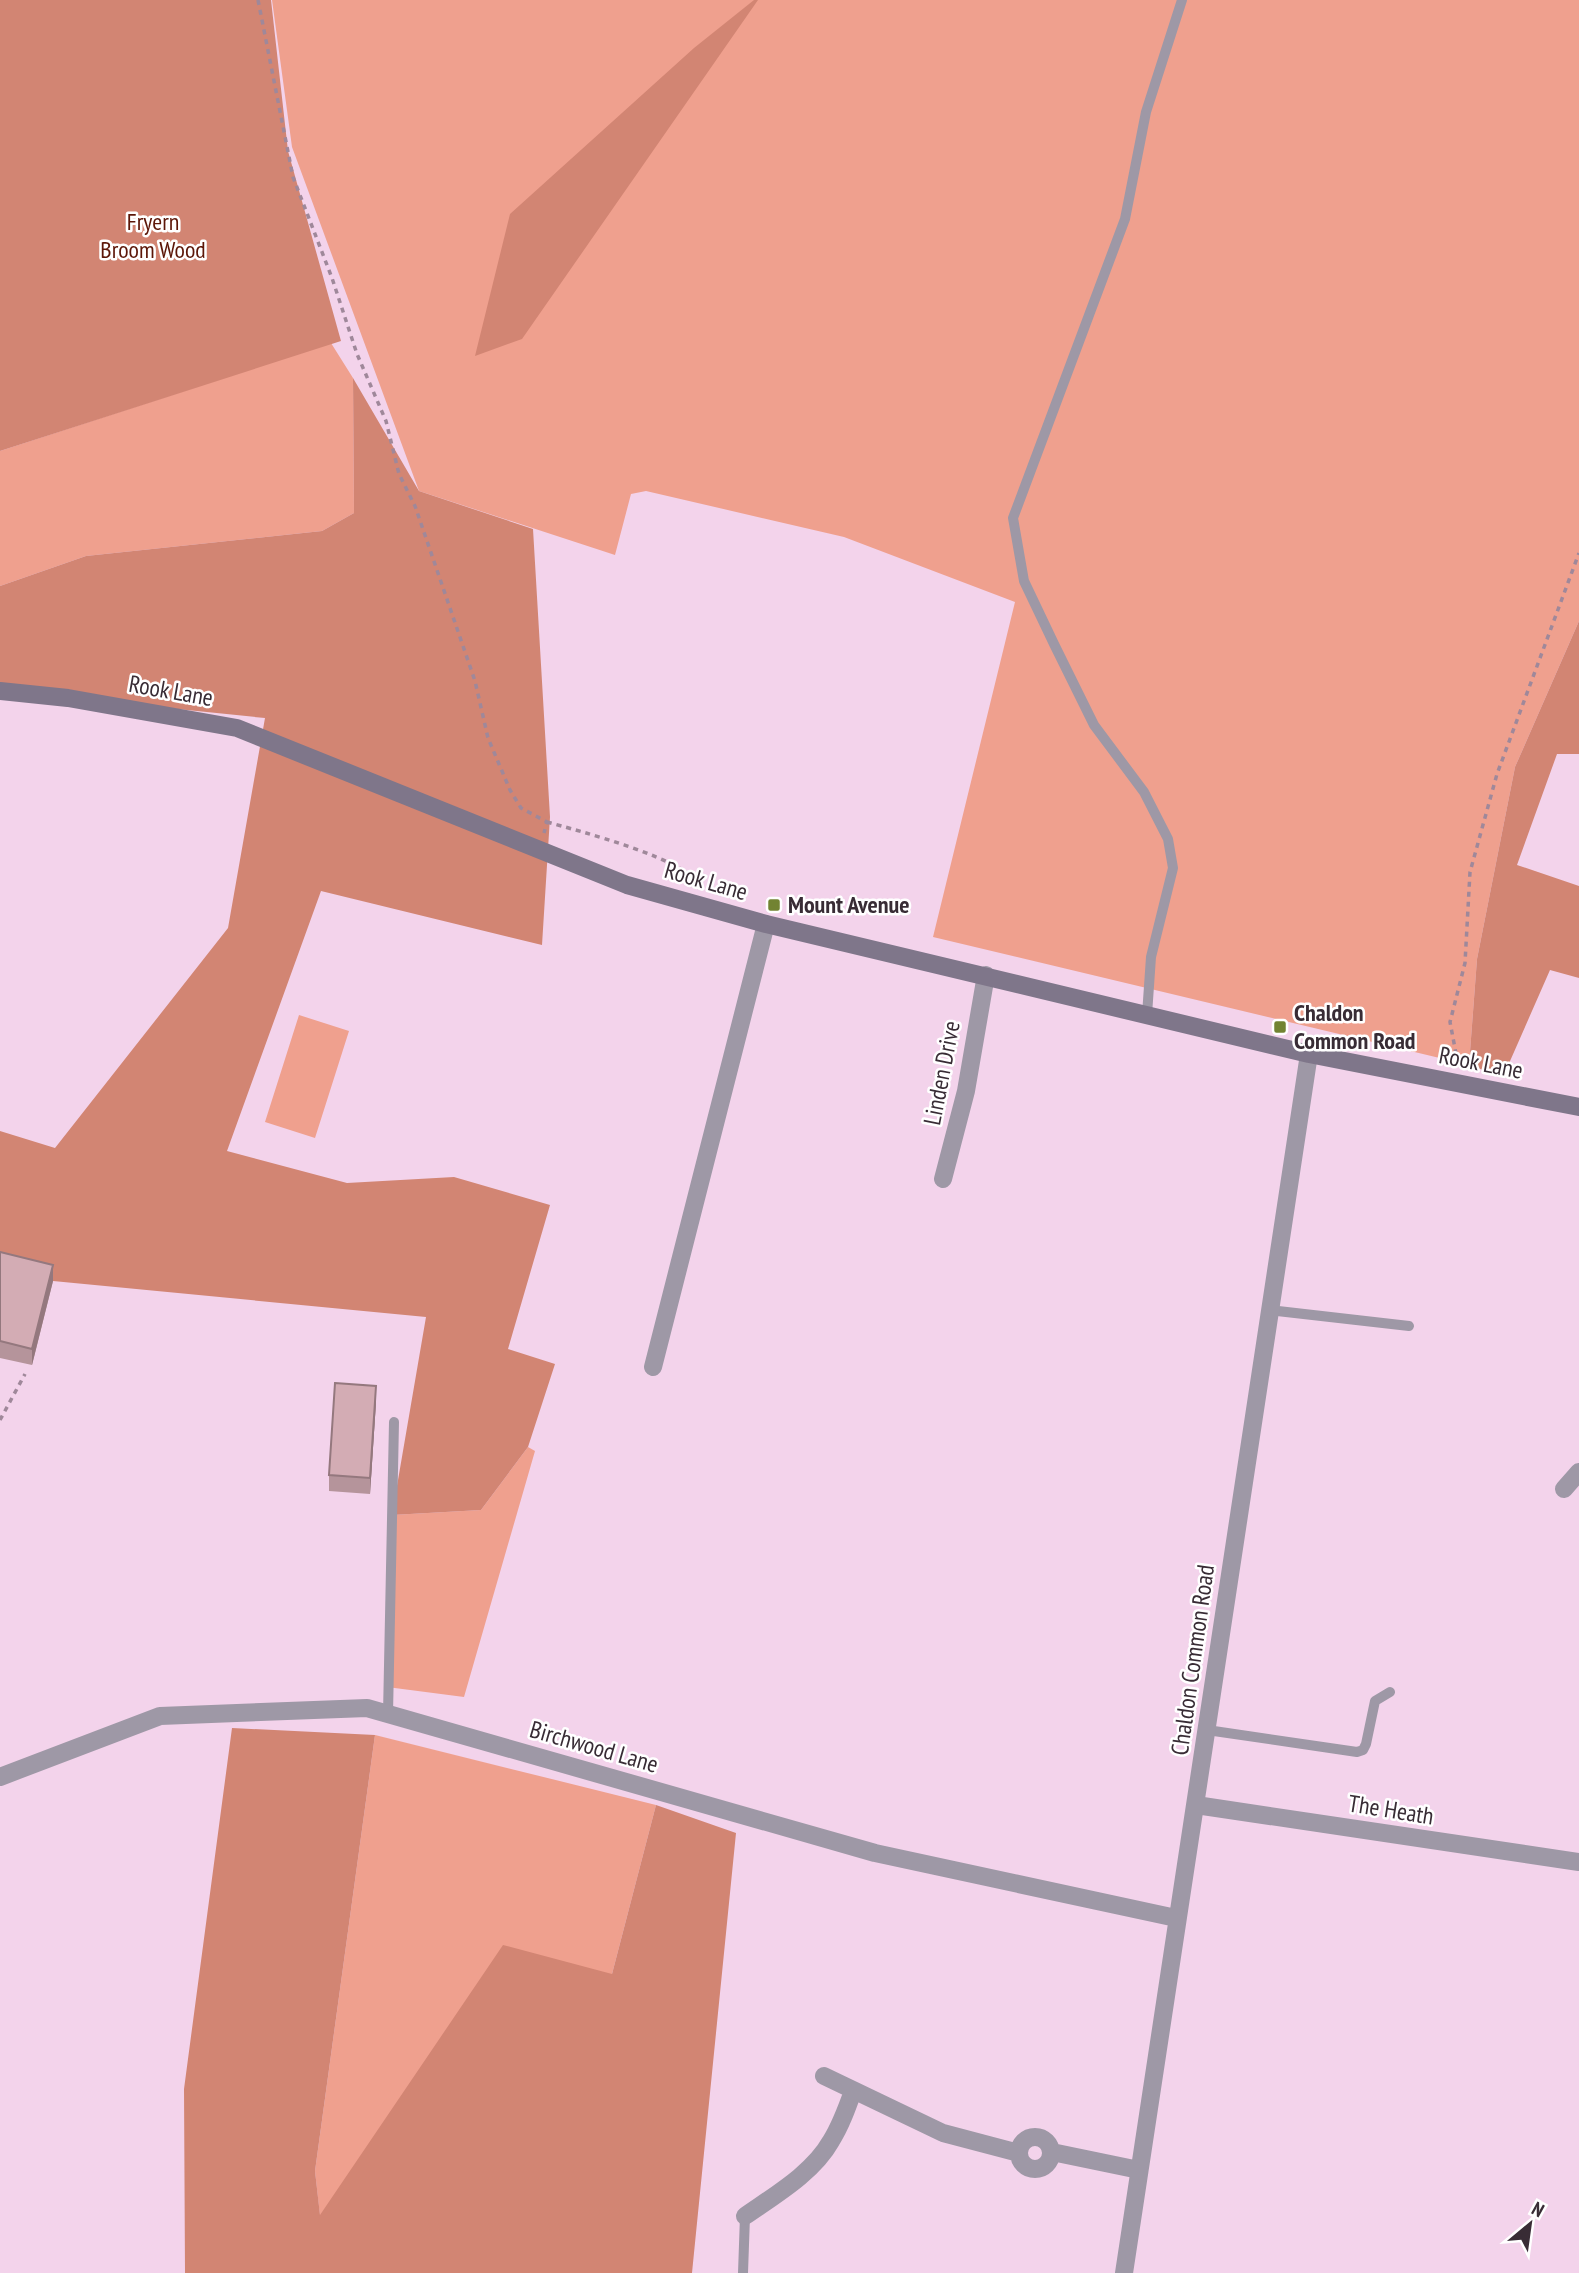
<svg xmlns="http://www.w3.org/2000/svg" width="1579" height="2273" viewBox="0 0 1579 2273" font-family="'PT Sans Narrow',sans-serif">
<rect width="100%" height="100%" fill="#f3d3eb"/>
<path fill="#efa08e" d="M 272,0 L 1579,0 L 1579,621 L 1515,767 L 1477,959 L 1469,1065 L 933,937 L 1015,602 L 844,537 L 646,491 L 631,494 L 615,555 L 419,491 L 292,147 Z
M 331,343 L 353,378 L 354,513 L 322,531 L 86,556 L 0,586 L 0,451 Z
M 299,1015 L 349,1031 L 315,1138 L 265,1122 Z
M 528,1447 L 535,1451 L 464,1697 L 387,1687 L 392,1515 L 481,1510 Z
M 375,1735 L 656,1805 L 612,1974 L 320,2216 L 315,2171 Z"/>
<path fill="#d28573" d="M 0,0 L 271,0 L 288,151 L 341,341 L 0,451 Z
M 754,0 L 758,0 L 522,339 L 475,356 L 510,214 L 694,48 Z
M 353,378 L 419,491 L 533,529 L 550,817 L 542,945 L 321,891 L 227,1151 L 347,1183 L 454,1177 L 550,1205 L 508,1349 L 555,1364 L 528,1447 L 481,1510 L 392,1515 L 426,1317 L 53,1281 L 0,1268 L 0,1131 L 55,1148 L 228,928 L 265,718 L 0,691 L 0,586 L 86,556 L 322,531 L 354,513 Z
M 1579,621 L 1579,754 L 1557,754 L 1517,865 L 1579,886 L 1579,978 L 1550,970 L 1503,1077 L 1469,1065 L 1477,959 L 1515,767 Z
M 232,1728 L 375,1735 L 315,2171 L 320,2215 L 503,1945 L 612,1974 L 656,1805 L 736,1833 L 692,2273 L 185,2273 L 184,2089 Z"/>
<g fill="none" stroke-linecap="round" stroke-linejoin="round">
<path stroke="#9f889a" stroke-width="3.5" stroke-dasharray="5 5" stroke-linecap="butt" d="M 258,0 L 293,177 L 332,278 L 357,354 L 386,421 L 399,474 L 415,506 L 475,681 L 488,738 L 510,790 L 521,808 L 547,822 L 544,833
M 547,822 C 575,830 693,860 699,887
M 1458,1064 L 1450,1022 L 1465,963 L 1470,872 L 1497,774 L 1579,553
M 0,1420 L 25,1374"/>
<path stroke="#9e98a6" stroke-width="10" d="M 1147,1015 L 1151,957 L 1173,868 L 1168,839 L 1144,792 L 1094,725 L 1054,644 L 1024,581 L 1013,518 L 1125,219 L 1146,112 L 1182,0
M 1269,1310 L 1409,1326
M 388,1714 L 394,1422
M 1207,1730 L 1357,1752 L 1363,1750 L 1366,1744 L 1375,1701 L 1390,1692
M 743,2273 L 745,2216"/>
<path stroke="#9e98a6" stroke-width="18" d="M 943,1179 L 966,1091 L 986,975
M 653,1367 L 766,924
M 1564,1489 L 1579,1472
M 0,1777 L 160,1716 L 367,1708 L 875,1853 L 1176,1918
M 1196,1805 L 1579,1862
M 824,2076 L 943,2133 L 1019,2153
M1019 2153a16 16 0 1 1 32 0a16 16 0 1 1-32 0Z
M 1052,2152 L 1139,2170
M 745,2216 C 775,2195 813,2173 831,2141 C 841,2125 847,2108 853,2091
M 1124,2273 L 1309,1054"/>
<path stroke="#7f768a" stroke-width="18" d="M 0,691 L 68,698 L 237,728 L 627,885 L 766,924 L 1309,1054 L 1579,1107"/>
</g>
<path fill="#b5949b" d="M 0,1252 L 53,1281 L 32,1365 L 0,1358 Z
M 376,1402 L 370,1494 L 329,1491 L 329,1475 Z"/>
<path fill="#94787e" d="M 53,1265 L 53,1281 L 32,1365 L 32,1349 Z
M 376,1386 L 376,1402 L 370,1494 L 370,1478 Z"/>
<path fill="#d3acb4" stroke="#94787e" stroke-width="2" d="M 0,1252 L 53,1265 L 32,1349 L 0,1341 Z
M 335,1383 L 376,1386 L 370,1478 L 329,1475 Z"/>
<g fill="#728332" stroke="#fff" stroke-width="2.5">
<rect x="767" y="898" width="14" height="14" rx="3.5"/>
<rect x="1273" y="1020" width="14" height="14" rx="3.5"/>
</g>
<g text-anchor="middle" stroke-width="5" stroke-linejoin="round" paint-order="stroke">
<g font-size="24" fill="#5c1608" stroke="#fff">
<text x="153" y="230">Fryern<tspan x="153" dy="28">Broom Wood</tspan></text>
</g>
<g font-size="24" fill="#382c35" stroke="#fff">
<text transform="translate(171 691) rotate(10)" y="8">Rook Lane</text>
<text transform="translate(706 881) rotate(16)" y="8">Rook Lane</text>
<text transform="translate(1481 1063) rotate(11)" y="8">Rook Lane</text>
<text transform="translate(942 1073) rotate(-79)" y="8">Linden Drive</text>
<text transform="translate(1193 1660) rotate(-82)" y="8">Chaldon Common Road</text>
<text transform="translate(594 1747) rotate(16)" y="8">Birchwood Lane</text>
<text transform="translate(1391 1810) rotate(9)" y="8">The Heath</text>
</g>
<g font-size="24" font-weight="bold" fill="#382c35" stroke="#fff" text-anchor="start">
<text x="788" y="913">Mount Avenue</text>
<text x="1294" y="1021">Chaldon<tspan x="1294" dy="28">Common Road</tspan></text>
</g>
</g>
<g transform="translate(1530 2224) rotate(29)" stroke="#ffffff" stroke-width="5" paint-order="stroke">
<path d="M0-5L12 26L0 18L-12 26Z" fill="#382c35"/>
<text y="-10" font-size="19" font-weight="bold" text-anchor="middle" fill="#382c35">N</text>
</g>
</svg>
